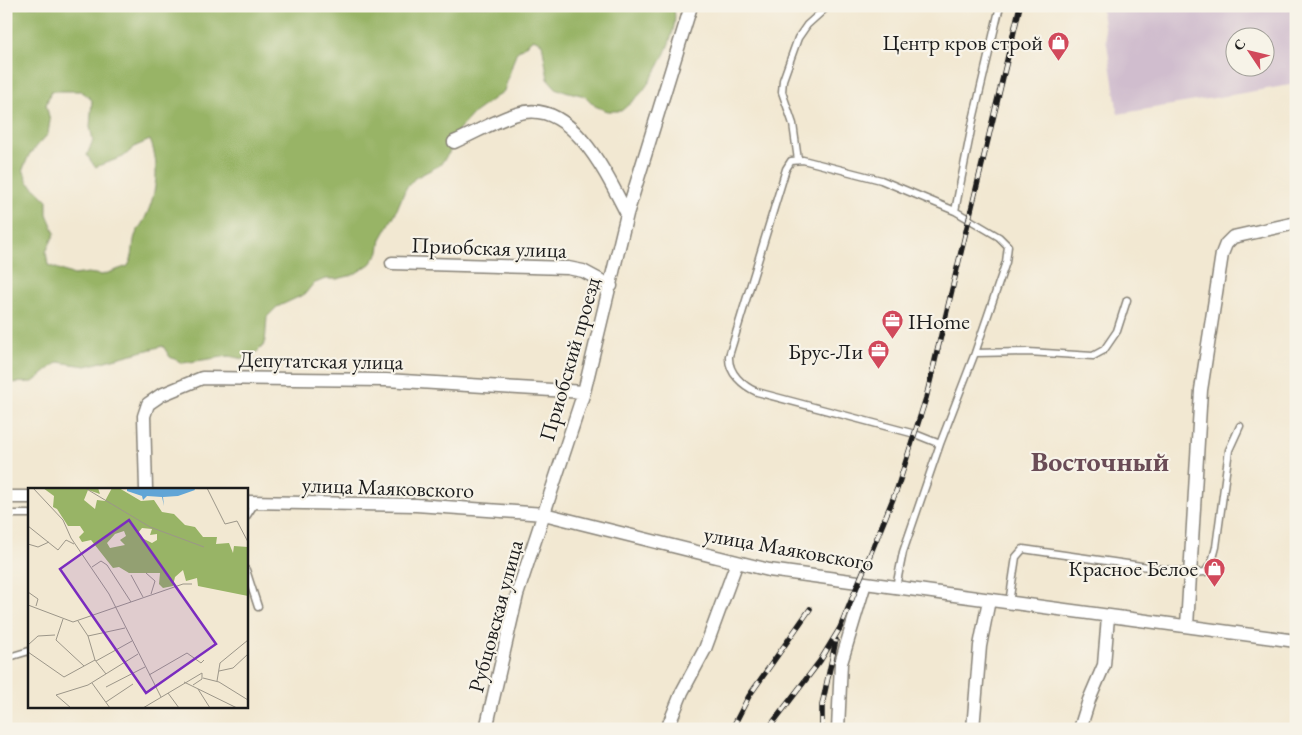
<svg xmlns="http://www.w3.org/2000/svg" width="1302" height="735" viewBox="0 0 1302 735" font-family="'EB Garamond',serif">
<rect width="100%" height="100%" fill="#f7f3e8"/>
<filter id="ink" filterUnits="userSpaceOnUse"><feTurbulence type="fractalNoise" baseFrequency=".02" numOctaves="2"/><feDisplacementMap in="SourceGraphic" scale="10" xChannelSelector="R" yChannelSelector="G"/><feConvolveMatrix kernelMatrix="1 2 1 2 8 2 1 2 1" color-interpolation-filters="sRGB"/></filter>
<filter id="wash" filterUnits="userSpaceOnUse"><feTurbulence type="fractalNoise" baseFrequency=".0096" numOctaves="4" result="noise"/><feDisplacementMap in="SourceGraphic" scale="20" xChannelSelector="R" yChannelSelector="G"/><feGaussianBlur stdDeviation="1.12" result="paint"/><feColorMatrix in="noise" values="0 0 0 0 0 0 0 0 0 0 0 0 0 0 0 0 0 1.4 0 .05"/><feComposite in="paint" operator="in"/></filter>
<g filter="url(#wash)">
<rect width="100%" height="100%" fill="#f2e8d2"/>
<path fill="#d0bdce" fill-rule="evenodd" d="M 1101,6 L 1296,6 L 1296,84 L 1118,114 ZM 1234,38 L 1264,38 L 1264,68 L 1234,68 Z"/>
<path fill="#98b466" stroke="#5a6841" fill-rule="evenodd" d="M 6,6 L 147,6 C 156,12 168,10 177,6 L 673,6 C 682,28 656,74 642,92 C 636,99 628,105 621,111 L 607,111 L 595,106 L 585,96 L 557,89 L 548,79 L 542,43 L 533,39 L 516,53 L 504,91 L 474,113 L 459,129 L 449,153 L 440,165 L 415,178 L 406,188 L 395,214 L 381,239 L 379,252 L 370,264 L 353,275 L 337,279 L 325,279 L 313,284 L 305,294 L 277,307 L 267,317 L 265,344 L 255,354 L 243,359 L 229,356 L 183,363 L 170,357 L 163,346 L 86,366 L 58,362 L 33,382 L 6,383 ZM 51,91 L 81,91 L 92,100 L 90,127 L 93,140 L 87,155 L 95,167 L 123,157 L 136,146 L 150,140 C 160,163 157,193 146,216 C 143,224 135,232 134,240 C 132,252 134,255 128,266 L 102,275 L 88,273 L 74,275 L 48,265 L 46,252 L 55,233 L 47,214 L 47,200 L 28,182 L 23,169 L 29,155 L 48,134 L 50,120 L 46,105 Z"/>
</g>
<g filter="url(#ink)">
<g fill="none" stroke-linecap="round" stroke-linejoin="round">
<defs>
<path id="service" d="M 798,160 L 793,124 L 782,92 L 783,80 L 798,38 L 807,25 L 828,6
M 975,353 L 1028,352 L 1093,356 L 1104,350 L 1117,331 L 1127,300
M 940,444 L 975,353 L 1006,262 L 1008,246 L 999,237 L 955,211
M 6,514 L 29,514
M 246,517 L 255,503
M 246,570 L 258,607
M 896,587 L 903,552 L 940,444 L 915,434 L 757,392 C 743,386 728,373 729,356 L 786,169 L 791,161 L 803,160 L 881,180 L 955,211 L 973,120 L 1000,6
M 1009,603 L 1016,557 L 1023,549 L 1190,573 L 1205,572 L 1212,562 L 1216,547 L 1229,450 L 1240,426
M 6,658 L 29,651"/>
<path id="minor" d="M 454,142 C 475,133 496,120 517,114 C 571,96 608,177 627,214
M 392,263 L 568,268 L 583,271 L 611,286
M 146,489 L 144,416 L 148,404 L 161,395 L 202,378 L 386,380 L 584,392
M 6,497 L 29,497
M 246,502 L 416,505 L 544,514 L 769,570 L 1296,641
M 1187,626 L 1201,390 L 1222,254 L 1226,244 L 1233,237 L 1296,223
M 486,729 L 517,595 L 584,392 L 627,214 L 691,6
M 667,729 L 682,692 L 705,649 L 737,562
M 838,729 L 841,663 L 865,583
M 973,729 L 980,646 L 989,600
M 1080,729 L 1089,700 L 1104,665 L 1108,617"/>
</defs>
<use href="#service" stroke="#878277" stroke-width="9"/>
<use href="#minor" stroke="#878277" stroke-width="15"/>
<use href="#service" stroke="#fff" stroke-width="6"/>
<use href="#minor" stroke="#fff" stroke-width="12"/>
<defs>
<path id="rail" d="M 732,729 L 749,696 L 810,609
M 768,729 L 820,661 L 840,628 L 897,489 L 926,398 L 1020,6
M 822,729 L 822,705 L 836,640"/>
</defs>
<use href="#rail" stroke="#1c1c1c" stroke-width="5.5"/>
<use href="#rail" stroke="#f7f3e8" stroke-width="4" stroke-dasharray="11" stroke-linecap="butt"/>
</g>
</g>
<defs>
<symbol id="shop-pin" viewBox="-11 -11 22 30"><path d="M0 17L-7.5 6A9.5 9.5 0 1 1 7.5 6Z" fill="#d1495b" stroke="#f7f3e8"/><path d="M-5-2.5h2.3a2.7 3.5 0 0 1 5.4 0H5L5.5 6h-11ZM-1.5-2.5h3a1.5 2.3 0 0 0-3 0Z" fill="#fff"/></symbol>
<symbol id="office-pin" viewBox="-11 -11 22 30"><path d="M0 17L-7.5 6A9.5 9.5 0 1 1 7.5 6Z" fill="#d1495b" stroke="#f7f3e8"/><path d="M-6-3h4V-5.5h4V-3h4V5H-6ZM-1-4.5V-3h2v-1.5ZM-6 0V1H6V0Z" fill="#fff"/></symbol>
</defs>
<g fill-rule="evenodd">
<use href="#shop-pin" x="1046" y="30" width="25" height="34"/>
<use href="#office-pin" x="880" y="308" width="25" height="34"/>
<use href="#office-pin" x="866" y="338" width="25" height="34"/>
<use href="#shop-pin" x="1202" y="556" width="25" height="34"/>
</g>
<g text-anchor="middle" stroke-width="4.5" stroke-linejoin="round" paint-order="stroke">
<g font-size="22" fill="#1c1c1c" stroke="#f7f3e8" text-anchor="end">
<text x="1043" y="50">Центр кров строй</text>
<text x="908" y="329" text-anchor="start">IHome</text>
<text x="863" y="359">Брус-Ли</text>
<text x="1198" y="576">Красное Белое</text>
</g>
<g font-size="22" fill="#1c1c1c" stroke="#f7f3e8">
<text transform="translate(489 247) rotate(2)" y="8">Приобская улица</text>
<text transform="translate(569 359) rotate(-74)" y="8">Приобский проезд</text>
<text transform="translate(321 360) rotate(1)" y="8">Депутатская улица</text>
<text transform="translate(388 487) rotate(2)" y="8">улица Маяковского</text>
<text transform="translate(789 548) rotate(10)" y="8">улица Маяковского</text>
<text transform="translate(495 616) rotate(-75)" y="8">Рубцовская улица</text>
</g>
<g font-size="28" font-weight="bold" fill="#6a4c56" stroke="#f7f3e8">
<text x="1100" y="471">Восточный</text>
</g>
</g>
<g transform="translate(28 488)">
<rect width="220" height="220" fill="#f2e8d2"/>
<path d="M 15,0 L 70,0 L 72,6 L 60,2 L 56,12 L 67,21 L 69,12 L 77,13 L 84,0 L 91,0 L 113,13 L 126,12 L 134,24 L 146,26 L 157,37 L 167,39 L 175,49 L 189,49 L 188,56 L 201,55 L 205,65 L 206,58 L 220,59 L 220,108 L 170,98 L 169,90 L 158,93 L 155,82 L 147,89 L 145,98 L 135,100 L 131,96 L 132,85 L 101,85 L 91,79 L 85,80 L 63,52 L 54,54 L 51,49 L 56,44 L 52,38 L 40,38 L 29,21 L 25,19 L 26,8 ZM 114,40 L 124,41 L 122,47 L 129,46 L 129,52 L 124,55 L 112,49 L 110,45 ZM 96,43 L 98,48 L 92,52 L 97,57 L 82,60 L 79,55 L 87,46 Z" fill="#98b466" fill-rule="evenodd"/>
<path d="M 99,0 L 166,0 L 167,2 L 150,8 L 135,9 L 136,18 L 134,9 L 119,8 L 115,12 L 114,8 L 99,3 Z" fill="#61a5d6"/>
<path fill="none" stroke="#9c9689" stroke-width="1" d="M 5,0 L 35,32 L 43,50 L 81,106 L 133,209M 57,0 L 122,39 L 176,59M 179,0 L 197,36 L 209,33 L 220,54M 0,38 L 30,62 L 38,52 L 46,56M 0,56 L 10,59 L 21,54M 64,79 L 73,73 L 79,77 L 103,114M 118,85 L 127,93 L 123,106M 103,87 L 115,109M 0,104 L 10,111 L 8,118M 0,117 L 45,134 L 155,96 L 164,96M 35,131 L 28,152 L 56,178M 50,133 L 60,148 L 67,172 L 78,186M 60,148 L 97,140M 0,157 L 10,148 L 27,147M 0,164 L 36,189 L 67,172M 68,173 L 104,153M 191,183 L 205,180 L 220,166M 121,187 L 159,165 L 173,175 L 176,172M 175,190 L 191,194 L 220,212M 189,193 L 192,175 L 220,152M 156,194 L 209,220M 64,195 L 82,220M 78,199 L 117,179M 170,201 L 182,220M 140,205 L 151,220M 78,214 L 105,196M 43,220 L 28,207 L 60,197 L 110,166M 115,220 L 174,185 L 174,191 L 165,197"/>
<path fill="#7b2cbf" fill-opacity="0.15" stroke="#7b2cbf" stroke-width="2.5" d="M 101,32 L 188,156 L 118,205 L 32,81 Z"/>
<rect width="220" height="220" fill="none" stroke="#1c1c1c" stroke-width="2.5"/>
</g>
<rect width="1302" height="735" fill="none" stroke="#f7f3e8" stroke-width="25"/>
<g transform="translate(1250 52) rotate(305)"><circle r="24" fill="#f7f3e8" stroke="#9f9d96"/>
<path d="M0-4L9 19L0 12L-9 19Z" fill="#d1495b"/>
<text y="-8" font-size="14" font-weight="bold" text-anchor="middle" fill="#1c1c1c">С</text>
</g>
</svg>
